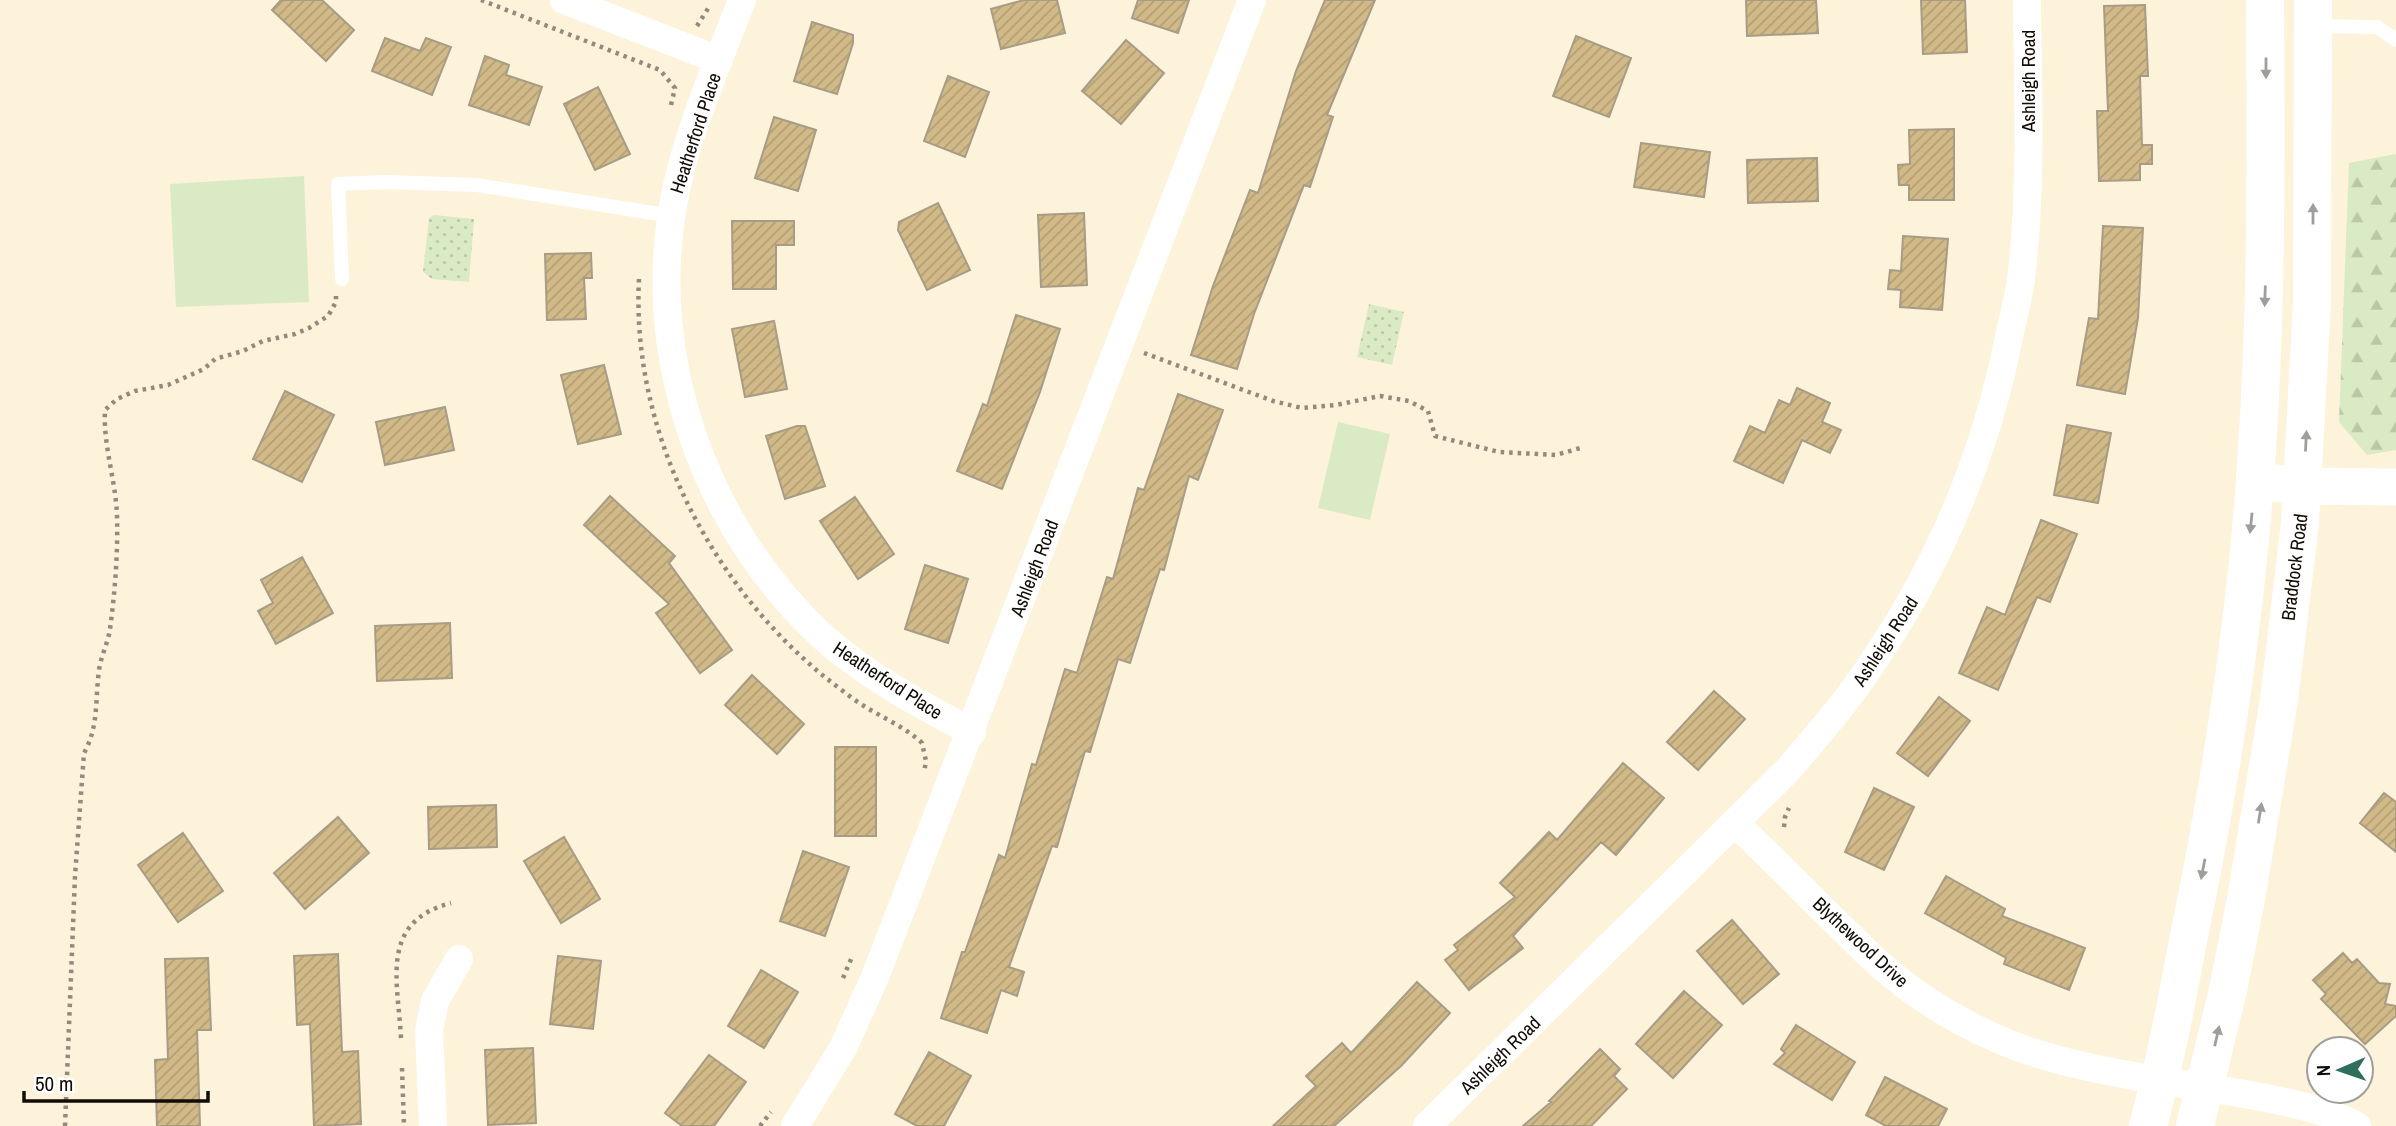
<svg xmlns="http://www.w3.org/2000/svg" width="2396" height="1126" viewBox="0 0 2396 1126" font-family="'Archivo Narrow',sans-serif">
<defs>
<pattern id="forest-firs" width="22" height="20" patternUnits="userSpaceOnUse" patternTransform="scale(1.75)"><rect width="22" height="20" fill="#daeac4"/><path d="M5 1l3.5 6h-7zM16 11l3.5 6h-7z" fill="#bac8a7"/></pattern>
<pattern id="park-dots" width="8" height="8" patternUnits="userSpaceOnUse" patternTransform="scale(1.75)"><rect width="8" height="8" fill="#daeac4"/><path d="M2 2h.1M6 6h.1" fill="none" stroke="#bac8a7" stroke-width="1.8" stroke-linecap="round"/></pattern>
<pattern id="building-hatch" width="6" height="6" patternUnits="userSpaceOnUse" patternTransform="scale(1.75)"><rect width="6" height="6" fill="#d2ba88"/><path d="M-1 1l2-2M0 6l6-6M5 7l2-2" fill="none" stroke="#b39f74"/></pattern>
</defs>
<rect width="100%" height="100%" fill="#fdf2da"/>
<path fill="url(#forest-firs)" d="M 2396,154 L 2396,450 L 2367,455 L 2339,422 L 2349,163 Z"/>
<path fill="url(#park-dots)" d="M 434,215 L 474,219 L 469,282 L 432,279 L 423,272 L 429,218 Z
M 1369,304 L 1404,312 L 1392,365 L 1357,357 Z"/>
<path fill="#daeac4" d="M 304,176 L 309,302 L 176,307 L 170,184 Z
M 1338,422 L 1390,434 L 1370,520 L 1318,508 Z"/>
<path fill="url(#building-hatch)" stroke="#a79c86" stroke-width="2" d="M 281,0 L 322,0 L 354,30 L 326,61 L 272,10 Z
M 1024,0 L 1057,0 L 1065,33 L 1001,49 L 991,9 Z
M 1138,0 L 1189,0 L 1178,33 L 1132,18 Z
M 1325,0 L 1375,0 L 1327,115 L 1333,117 L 1310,187 L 1304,185 L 1254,314 L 1237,369 L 1191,355 L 1213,286 L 1250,190 L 1258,193 L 1296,71 Z
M 1746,0 L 1816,0 L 1818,33 L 1747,36 Z
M 1921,0 L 1965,0 L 1967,52 L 1923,54 Z
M 2145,5 L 2148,76 L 2140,76 L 2142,145 L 2152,145 L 2152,164 L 2140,164 L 2140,180 L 2099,181 L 2097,111 L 2108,111 L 2104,6 Z
M 812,22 L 853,35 L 853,43 L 837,94 L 794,81 Z
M 1576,36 L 1631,58 L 1609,117 L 1553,96 Z
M 385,38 L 420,51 L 426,38 L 451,47 L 432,95 L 372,71 Z
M 1126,40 L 1164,73 L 1121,124 L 1082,91 Z
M 485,56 L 509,65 L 506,75 L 542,87 L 529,125 L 469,105 Z
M 948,76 L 989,92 L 965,157 L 924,141 Z
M 598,87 L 630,154 L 595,170 L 564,104 Z
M 774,117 L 816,130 L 798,191 L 755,178 Z
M 1954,129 L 1954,200 L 1909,200 L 1909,185 L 1899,185 L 1898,165 L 1910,164 L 1909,130 Z
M 1641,143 L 1710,152 L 1704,197 L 1634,187 Z
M 1817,158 L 1818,201 L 1748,203 L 1747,160 Z
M 938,203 L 970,270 L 927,290 L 898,230 L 899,222 Z
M 1084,213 L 1087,285 L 1041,287 L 1038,215 Z
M 732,221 L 794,221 L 794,245 L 776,245 L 776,289 L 733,289 Z
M 2103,226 L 2143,228 L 2138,318 L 2125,394 L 2077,385 L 2089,318 L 2098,319 Z
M 1903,236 L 1948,239 L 1942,310 L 1900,307 L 1901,290 L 1888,289 L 1890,270 L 1901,271 Z
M 591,253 L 592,278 L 584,278 L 586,319 L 547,320 L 545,254 Z
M 1016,315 L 1060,329 L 1040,392 L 1002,489 L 957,471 L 983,404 L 987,406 Z
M 774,321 L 787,389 L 745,397 L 732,329 Z
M 604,365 L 621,434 L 578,444 L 561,375 Z
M 1797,388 L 1830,403 L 1822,422 L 1841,430 L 1830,453 L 1802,440 L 1783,483 L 1734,461 L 1750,426 L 1765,433 L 1779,400 L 1790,405 Z
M 285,391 L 334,415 L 302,482 L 253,459 Z
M 1178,394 L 1223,410 L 1198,480 L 1189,476 L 1164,570 L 1160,569 L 1130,663 L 1118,659 L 1090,752 L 1085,751 L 1057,847 L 1052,846 L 1009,967 L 1024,972 L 1017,996 L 1001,990 L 987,1033 L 941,1018 L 962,952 L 965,952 L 999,855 L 1005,858 L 1032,764 L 1036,765 L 1065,669 L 1077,673 L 1107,577 L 1113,579 L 1138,488 L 1144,490 Z
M 445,407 L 454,450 L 385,465 L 376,422 Z
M 2067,425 L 2111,433 L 2098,503 L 2054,495 Z
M 797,426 L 805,426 L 825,486 L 785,499 L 766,436 Z
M 610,496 L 675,556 L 669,563 L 732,650 L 700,673 L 656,613 L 669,604 L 584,525 Z
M 855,497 L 894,554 L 858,579 L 820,521 Z
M 2041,520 L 2077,534 L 2050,602 L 2037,597 L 1998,690 L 1959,673 L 1987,607 L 2005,615 Z
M 302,557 L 333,613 L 276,644 L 258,611 L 273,603 L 261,580 Z
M 925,565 L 968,579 L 948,643 L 905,629 Z
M 450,623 L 452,678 L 377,681 L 375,626 Z
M 752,675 L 804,724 L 777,754 L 725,705 Z
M 1714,691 L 1745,719 L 1698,770 L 1667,742 Z
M 1939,697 L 1970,721 L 1928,776 L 1897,753 Z
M 835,747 L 876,747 L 876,836 L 835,836 Z
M 1623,763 L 1664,798 L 1616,855 L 1601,842 L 1513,936 L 1523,948 L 1469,990 L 1445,960 L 1458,950 L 1454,945 L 1515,897 L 1500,883 L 1549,832 L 1557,840 Z
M 1874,788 L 1914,807 L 1884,870 L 1845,852 Z
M 2384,793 L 2396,802 L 2396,852 L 2360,823 Z
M 496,805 L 497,847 L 429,849 L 428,807 Z
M 338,817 L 369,853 L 305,909 L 274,873 Z
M 183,833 L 223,891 L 178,922 L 138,865 Z
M 564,837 L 600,899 L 561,923 L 524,861 Z
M 803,851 L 849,867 L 825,936 L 780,921 Z
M 1946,876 L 2005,909 L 2002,916 L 2085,948 L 2069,990 L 2004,964 L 2006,958 L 1925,913 Z
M 1732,920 L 1779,974 L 1743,1004 L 1697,951 Z
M 2343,953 L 2352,963 L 2357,959 L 2379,983 L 2390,984 L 2385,1004 L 2396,1006 L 2396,1016 L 2365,1044 L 2321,999 L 2326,994 L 2313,980 Z
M 338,954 L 342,1052 L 358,1051 L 361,1124 L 314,1126 L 310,1024 L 297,1025 L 294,956 Z
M 558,956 L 601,961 L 593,1029 L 550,1024 Z
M 208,958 L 211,1030 L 197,1030 L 200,1126 L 157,1126 L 155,1060 L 168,1059 L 165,959 Z
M 761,970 L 798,992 L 764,1048 L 728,1026 Z
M 1417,982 L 1450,1013 L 1401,1066 L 1334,1126 L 1273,1126 L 1316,1086 L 1306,1076 L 1342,1043 L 1351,1053 Z
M 1684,991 L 1722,1025 L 1673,1078 L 1636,1044 Z
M 1796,1025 L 1855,1062 L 1832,1100 L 1774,1064 L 1785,1053 L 1781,1049 Z
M 533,1048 L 536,1123 L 488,1125 L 485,1050 Z
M 1600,1049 L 1620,1069 L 1614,1076 L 1627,1089 L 1591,1126 L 1523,1126 L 1551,1102 L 1549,1101 Z
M 929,1052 L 971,1076 L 944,1126 L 917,1126 L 895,1114 Z
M 709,1055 L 746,1082 L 714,1126 L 682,1126 L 665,1113 Z
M 1885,1077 L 1947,1109 L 1938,1126 L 1886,1126 L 1866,1115 Z"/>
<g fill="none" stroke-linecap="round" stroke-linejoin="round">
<path stroke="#928a7a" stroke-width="4.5" stroke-dasharray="3.5 5" stroke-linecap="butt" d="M 481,0 L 660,70 L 675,88 L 670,109
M 697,26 L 709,7
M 639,279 C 631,430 709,583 826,678 C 838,687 851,698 864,706 C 883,718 905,727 922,743 L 926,761 L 924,773
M 1144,353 L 1273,401 L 1302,408 L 1336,405 L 1380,396 L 1409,401 L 1428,411 L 1435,436 L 1499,452 L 1556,455 L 1584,447
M 1784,827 L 1785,817 L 1789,808
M 843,978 L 852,957
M 401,1038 C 398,980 379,922 451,903
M 402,1068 L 404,1126
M 65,1126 L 75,876 L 84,753 C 99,726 95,700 99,670 C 101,656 108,643 110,629 C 115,592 118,553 117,516 C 116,481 103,446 105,410 L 117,399 L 135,391 L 168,385 L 204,369 L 215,359 L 243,351 L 263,341 L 295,334 L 309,328 L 328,316 L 336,302 L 336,296
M 760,1126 L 771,1112"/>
<path stroke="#fff" stroke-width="14" d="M 2314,26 L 2377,27 L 2396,40
M 342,279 L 338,184 L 385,182 L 477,185 L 672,216"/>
<path stroke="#fff" stroke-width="28" d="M 564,0 L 719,60
M 742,0 C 717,66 687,131 674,200 C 644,359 706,530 824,638 C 868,677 921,705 972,732
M 1735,823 C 1783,868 1828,916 1876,961 C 1924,1005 1989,1041 2052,1058 C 2120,1077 2191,1084 2261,1097 C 2294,1104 2328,1110 2357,1126
M 433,1126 L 429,1031 L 435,1001 L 459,959
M 795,1126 L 843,1048 L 875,977 L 1252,0
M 1427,1126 L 1788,770 C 1817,735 1848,701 1873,662 C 1941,562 1987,451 2010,332 C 2014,315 2018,298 2021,280 C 2032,188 2028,93 2027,0"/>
<path stroke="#fff" stroke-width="37" d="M 2255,481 L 2304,486 L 2396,487"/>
<path stroke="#fff" stroke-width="38" d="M 2148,1126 C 2165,1063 2177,1000 2189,936 C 2220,786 2244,633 2255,479 C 2267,319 2266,160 2265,0
M 2195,1126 L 2228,990 L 2246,899 L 2279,700 L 2300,523 L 2312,303 L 2313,0"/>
</g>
<defs><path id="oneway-solid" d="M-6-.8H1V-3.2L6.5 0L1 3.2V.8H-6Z" transform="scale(1.75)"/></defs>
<g fill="#a09e9b">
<use href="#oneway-solid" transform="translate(2266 68) rotate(90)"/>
<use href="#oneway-solid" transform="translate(2313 214) rotate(-90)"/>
<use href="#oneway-solid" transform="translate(2265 296) rotate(92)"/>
<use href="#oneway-solid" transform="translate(2306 441) rotate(-87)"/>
<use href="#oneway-solid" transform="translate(2251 523) rotate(96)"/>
<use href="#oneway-solid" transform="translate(2260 813) rotate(-81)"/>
<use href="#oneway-solid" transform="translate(2203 869) rotate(101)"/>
<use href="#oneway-solid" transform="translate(2217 1036) rotate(-77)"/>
</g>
<g text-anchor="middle" stroke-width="7" stroke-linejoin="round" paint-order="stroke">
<g font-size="19" fill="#110d06" stroke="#fff">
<text transform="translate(2028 81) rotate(-90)" y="7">Ashleigh Road</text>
<text transform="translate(695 133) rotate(-72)" y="7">Heatherford Place</text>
<text transform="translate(2294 567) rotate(-83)" y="7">Braddock Road</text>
<text transform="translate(1034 568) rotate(-69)" y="7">Ashleigh Road</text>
<text transform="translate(1885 641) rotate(-57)" y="7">Ashleigh Road</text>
<text transform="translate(888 680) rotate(33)" y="7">Heatherford Place</text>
<text transform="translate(1861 942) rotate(43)" y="7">Blythewood Drive</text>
<text transform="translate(1500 1055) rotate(-44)" y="7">Ashleigh Road</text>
</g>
</g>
<g transform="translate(2340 1070) rotate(268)"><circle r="33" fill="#ffffff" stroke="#a09e9b" stroke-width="2"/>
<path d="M0-5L12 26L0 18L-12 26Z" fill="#2e6e5c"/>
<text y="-10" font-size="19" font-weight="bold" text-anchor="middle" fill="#110d06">N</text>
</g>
<path d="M24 1091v10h184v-10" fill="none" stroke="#110d06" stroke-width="3.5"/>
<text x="35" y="1091" font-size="21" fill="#110d06" stroke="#ffffff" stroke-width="5" paint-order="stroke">50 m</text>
</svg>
